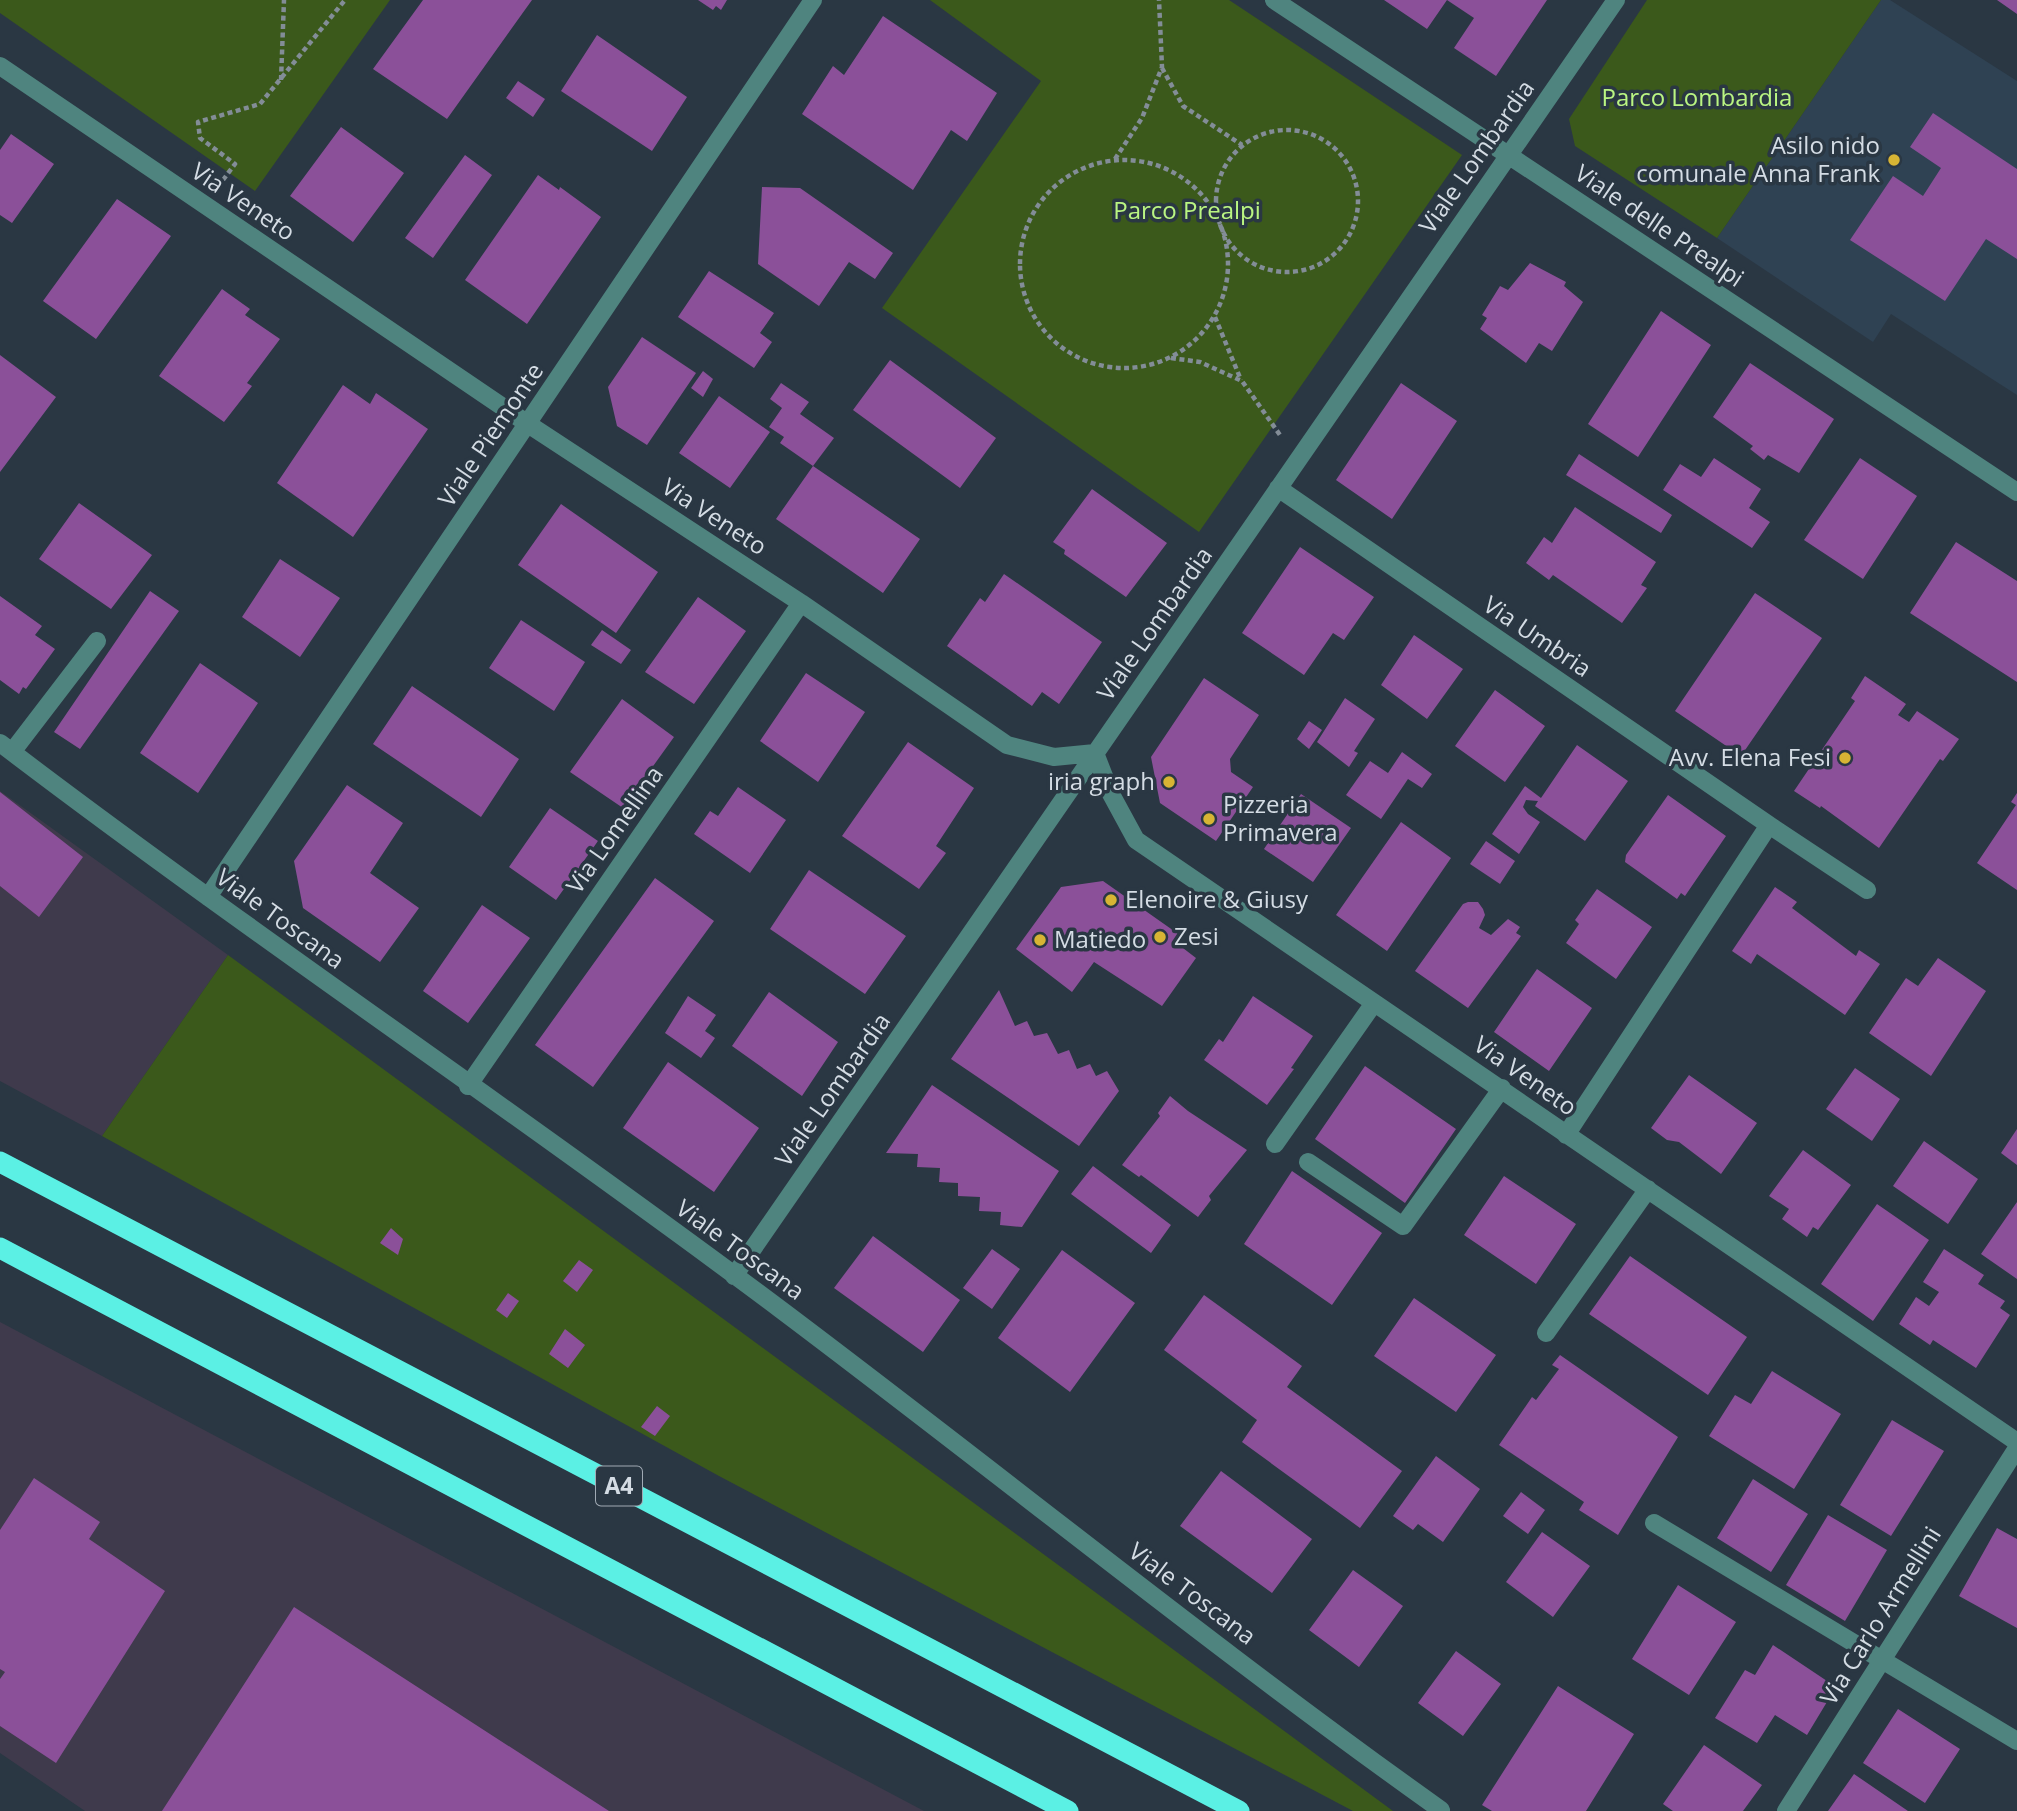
<svg xmlns="http://www.w3.org/2000/svg" width="2017" height="1811" viewBox="0 0 2017 1811" font-family="'Open Sans',sans-serif">
<rect width="100%" height="100%" fill="#2a3743"/>
<path fill="#3f3a4c" d="M 0,791 L 228,955 L 102,1136 L 0,1081 Z
M 0,1322 L 924,1811 L 85,1811 L 0,1753 Z"/>
<path fill="#2f4253" d="M 1881,0 L 1890,0 L 2017,81 L 2017,395 L 1891,314 L 1873,342 L 1717,238 Z"/>
<path fill="#3b591b" d="M 0,0 L 390,0 L 255,191 L 0,13 Z
M 930,0 L 1229,0 L 1462,155 L 1199,532 L 882,308 L 1041,81 Z
M 1647,0 L 1881,0 L 1717,238 L 1575,146 L 1569,119 Z
M 228,955 L 1393,1811 L 1353,1811 L 719,1476 L 102,1136 Z"/>
<path fill="#8b5099" d="M 423,0 L 532,0 L 447,119 L 373,69 Z
M 698,0 L 727,0 L 721,10 L 716,6 L 713,10 Z
M 1384,0 L 1447,0 L 1427,29 Z
M 1447,0 L 1547,0 L 1496,76 L 1454,48 L 1474,18 Z
M 1997,0 L 2017,0 L 2017,14 Z
M 883,16 L 997,93 L 967,141 L 951,130 L 913,190 L 802,114 L 833,66 L 844,75 Z
M 597,35 L 687,97 L 652,151 L 561,91 Z
M 518,81 L 545,99 L 533,117 L 506,98 Z
M 1933,113 L 2017,169 L 2017,259 L 1986,239 L 1945,301 L 1850,240 L 1893,176 L 1923,196 L 1941,168 L 1910,147 Z
M 341,127 L 404,173 L 353,242 L 290,196 Z
M 11,134 L 54,164 L 12,223 L 0,215 L 0,150 Z
M 465,155 L 492,175 L 433,258 L 405,238 Z
M 538,175 L 559,190 L 560,187 L 601,217 L 527,324 L 465,280 Z
M 762,187 L 800,188 L 893,253 L 875,279 L 849,262 L 819,306 L 758,264 Z
M 117,199 L 171,236 L 96,339 L 43,301 Z
M 1530,263 L 1566,282 L 1564,286 L 1583,302 L 1552,351 L 1539,343 L 1526,363 L 1480,329 L 1487,318 L 1482,315 L 1500,286 L 1508,290 Z
M 709,271 L 774,313 L 760,333 L 772,342 L 754,368 L 678,317 Z
M 222,289 L 250,309 L 245,315 L 280,339 L 247,383 L 252,386 L 224,422 L 159,376 Z
M 1661,311 L 1711,345 L 1638,457 L 1588,424 Z
M 642,337 L 696,373 L 647,445 L 617,426 L 608,387 Z
M 0,355 L 56,397 L 0,472 Z
M 890,360 L 996,438 L 960,488 L 853,410 Z
M 1750,363 L 1834,419 L 1799,473 L 1768,455 L 1764,460 L 1750,449 L 1753,446 L 1713,417 Z
M 703,371 L 713,379 L 703,397 L 691,388 Z
M 781,383 L 809,402 L 800,414 L 834,438 L 813,466 L 780,443 L 784,437 L 769,427 L 782,408 L 770,399 Z
M 1401,383 L 1457,421 L 1392,519 L 1336,480 Z
M 343,385 L 370,404 L 376,393 L 428,429 L 353,537 L 277,483 Z
M 719,396 L 770,432 L 730,488 L 679,453 Z
M 1579,454 L 1672,515 L 1661,533 L 1566,475 Z
M 1714,458 L 1761,489 L 1749,508 L 1770,522 L 1752,548 L 1663,490 L 1680,464 L 1701,477 Z
M 1860,458 L 1917,496 L 1863,579 L 1804,540 Z
M 813,466 L 920,539 L 883,593 L 776,519 Z
M 1092,489 L 1167,543 L 1126,597 L 1064,554 L 1065,550 L 1053,542 Z
M 79,503 L 152,555 L 111,609 L 39,559 Z
M 561,504 L 658,572 L 616,633 L 518,565 Z
M 1575,507 L 1656,562 L 1641,585 L 1647,588 L 1622,623 L 1553,575 L 1549,580 L 1526,563 L 1544,537 L 1552,543 Z
M 1956,542 L 2017,581 L 2017,682 L 1910,613 Z
M 1300,547 L 1374,597 L 1344,640 L 1333,633 L 1304,675 L 1242,633 Z
M 280,559 L 340,598 L 300,657 L 242,617 Z
M 1004,574 L 1102,642 L 1059,704 L 1042,692 L 1032,706 L 947,646 L 980,598 L 985,602 Z
M 150,591 L 179,611 L 80,749 L 54,732 Z
M 1755,593 L 1822,638 L 1741,756 L 1675,711 Z
M 0,596 L 42,626 L 35,635 L 55,649 L 26,689 L 23,687 L 19,694 L 0,680 Z
M 698,597 L 746,631 L 694,704 L 645,672 Z
M 521,620 L 585,662 L 554,711 L 489,668 Z
M 602,630 L 631,650 L 621,664 L 591,645 Z
M 1414,635 L 1463,669 L 1427,719 L 1381,685 Z
M 200,663 L 258,703 L 198,793 L 140,753 Z
M 806,673 L 865,712 L 818,782 L 760,741 Z
M 1865,676 L 1906,704 L 1898,715 L 1909,722 L 1917,711 L 1959,739 L 1943,761 L 1940,759 L 1879,848 L 1821,806 L 1820,808 L 1794,791 L 1855,701 L 1851,698 Z
M 1204,678 L 1259,715 L 1230,759 L 1231,772 L 1253,787 L 1216,841 L 1160,803 L 1151,757 Z
M 412,686 L 519,759 L 481,817 L 373,744 Z
M 1495,690 L 1545,726 L 1505,782 L 1455,746 Z
M 1345,698 L 1375,719 L 1354,751 L 1358,753 L 1349,767 L 1317,742 Z
M 622,699 L 674,737 L 623,808 L 570,772 Z
M 1309,721 L 1322,730 L 1309,749 L 1297,739 Z
M 908,742 L 974,788 L 936,846 L 946,853 L 919,889 L 842,836 Z
M 1577,745 L 1628,781 L 1585,841 L 1535,806 L 1538,801 L 1526,800 L 1523,807 L 1528,814 L 1540,822 L 1519,854 L 1492,834 L 1525,786 L 1541,798 Z
M 1402,752 L 1432,774 L 1422,788 L 1408,779 L 1381,819 L 1346,795 L 1370,761 L 1388,773 Z
M 347,785 L 403,823 L 370,873 L 419,908 L 380,962 L 303,908 L 299,887 L 294,861 Z
M 738,787 L 786,820 L 750,873 L 694,834 L 710,811 L 718,816 Z
M 0,792 L 83,857 L 39,917 L 0,886 Z
M 2017,793 L 2017,890 L 1977,863 L 2016,805 L 2011,802 Z
M 1301,794 L 1351,828 L 1313,882 L 1264,849 Z
M 1668,795 L 1726,836 L 1685,896 L 1681,893 L 1677,899 L 1625,862 L 1626,855 Z
M 550,808 L 598,841 L 556,900 L 509,867 Z
M 1401,822 L 1451,858 L 1387,951 L 1336,915 Z
M 1486,841 L 1515,861 L 1500,884 L 1470,864 Z
M 809,870 L 906,936 L 865,994 L 770,929 Z
M 655,878 L 714,921 L 593,1087 L 535,1045 Z
M 1103,881 L 1184,938 L 1179,945 L 1196,958 L 1162,1006 L 1094,962 L 1072,992 L 1016,949 L 1061,887 Z
M 1775,887 L 1797,902 L 1792,908 L 1856,956 L 1859,950 L 1880,964 L 1845,1015 L 1757,954 L 1751,964 L 1732,951 Z
M 1597,889 L 1652,927 L 1616,979 L 1566,943 L 1579,924 L 1575,920 Z
M 1468,902 L 1478,902 L 1483,909 L 1485,915 L 1479,928 L 1491,935 L 1508,919 L 1520,927 L 1516,933 L 1521,936 L 1468,1008 L 1415,971 L 1463,904 Z
M 482,905 L 530,938 L 468,1023 L 423,991 Z
M 1938,958 L 1986,991 L 1931,1076 L 1869,1033 L 1906,978 L 1918,986 Z
M 1537,969 L 1592,1008 L 1549,1071 L 1494,1032 Z
M 999,990 L 1015,1026 L 1027,1021 L 1034,1036 L 1047,1033 L 1058,1054 L 1069,1050 L 1077,1069 L 1090,1064 L 1096,1076 L 1107,1071 L 1119,1091 L 1079,1146 L 951,1059 Z
M 769,992 L 838,1042 L 802,1096 L 732,1046 Z
M 688,996 L 716,1015 L 705,1031 L 715,1038 L 701,1058 L 665,1033 Z
M 1253,996 L 1313,1036 L 1291,1068 L 1294,1069 L 1267,1105 L 1204,1060 L 1219,1039 L 1223,1042 Z
M 668,1062 L 759,1128 L 714,1192 L 623,1128 Z
M 1365,1066 L 1456,1129 L 1405,1203 L 1315,1139 Z
M 1855,1068 L 1900,1099 L 1872,1141 L 1826,1109 Z
M 1689,1075 L 1757,1123 L 1721,1174 L 1679,1142 L 1667,1140 L 1651,1128 Z
M 932,1085 L 1059,1171 L 1022,1227 L 1000,1225 L 1001,1212 L 979,1211 L 980,1197 L 958,1196 L 958,1183 L 939,1182 L 940,1168 L 917,1167 L 918,1154 L 886,1153 Z
M 1170,1096 L 1188,1111 L 1247,1150 L 1209,1196 L 1211,1200 L 1198,1217 L 1141,1175 L 1139,1177 L 1122,1165 L 1160,1116 L 1158,1113 Z
M 2017,1129 L 2017,1165 L 2001,1153 Z
M 1924,1141 L 1978,1179 L 1948,1224 L 1893,1186 Z
M 1803,1150 L 1851,1185 L 1818,1230 L 1813,1227 L 1807,1237 L 1782,1219 L 1789,1209 L 1769,1196 Z
M 1093,1166 L 1171,1225 L 1151,1253 L 1071,1194 Z
M 1292,1171 L 1382,1233 L 1332,1305 L 1244,1244 Z
M 1504,1176 L 1576,1224 L 1536,1284 L 1464,1235 Z
M 2017,1202 L 2017,1279 L 1981,1254 Z
M 1877,1204 L 1929,1240 L 1873,1321 L 1821,1284 Z
M 391,1228 L 403,1239 L 398,1255 L 380,1243 Z
M 873,1236 L 960,1300 L 923,1352 L 834,1288 Z
M 992,1249 L 1020,1269 L 992,1309 L 963,1288 Z
M 1944,1249 L 1984,1275 L 1978,1284 L 2005,1301 L 2000,1308 L 2010,1315 L 1976,1368 L 1933,1340 L 1930,1345 L 1899,1324 L 1916,1297 L 1929,1306 L 1939,1292 L 1923,1282 Z
M 1062,1250 L 1135,1303 L 1070,1392 L 998,1338 Z
M 1630,1256 L 1747,1337 L 1708,1395 L 1589,1314 Z
M 579,1260 L 593,1270 L 577,1292 L 563,1281 Z
M 508,1293 L 519,1301 L 507,1318 L 496,1310 Z
M 1204,1295 L 1302,1366 L 1287,1387 L 1402,1471 L 1360,1528 L 1242,1442 L 1257,1420 L 1164,1350 Z
M 1414,1298 L 1496,1355 L 1456,1412 L 1374,1356 Z
M 565,1329 L 585,1345 L 568,1368 L 549,1354 Z
M 1560,1355 L 1678,1437 L 1618,1535 L 1579,1510 L 1584,1502 L 1499,1445 L 1532,1397 L 1536,1400 L 1559,1369 L 1552,1365 Z
M 1772,1371 L 1841,1414 L 1794,1489 L 1709,1436 L 1735,1395 L 1751,1404 Z
M 657,1406 L 670,1416 L 655,1436 L 641,1427 Z
M 1892,1420 L 1944,1451 L 1891,1536 L 1840,1505 Z
M 1436,1456 L 1480,1489 L 1443,1542 L 1418,1524 L 1413,1530 L 1393,1516 Z
M 1221,1471 L 1312,1539 L 1272,1593 L 1180,1526 Z
M 34,1478 L 100,1522 L 89,1539 L 165,1591 L 56,1763 L 0,1726 L 0,1679 L 5,1672 L 0,1669 L 0,1530 Z
M 1753,1479 L 1808,1514 L 1771,1572 L 1717,1538 Z
M 1521,1492 L 1545,1510 L 1528,1534 L 1503,1516 Z
M 1828,1515 L 1887,1550 L 1845,1621 L 1786,1585 Z
M 1997,1528 L 2017,1539 L 2017,1628 L 1959,1596 Z
M 1542,1532 L 1590,1566 L 1553,1617 L 1506,1582 Z
M 1353,1570 L 1403,1606 L 1359,1667 L 1309,1630 Z
M 1678,1585 L 1736,1622 L 1689,1695 L 1632,1659 Z
M 294,1607 L 609,1811 L 162,1811 Z
M 1773,1645 L 1836,1687 L 1807,1735 L 1775,1715 L 1757,1743 L 1715,1718 L 1745,1670 L 1755,1675 Z
M 1456,1651 L 1501,1684 L 1463,1736 L 1418,1703 Z
M 1558,1686 L 1634,1734 L 1586,1811 L 1492,1811 L 1482,1805 Z
M 1898,1709 L 1960,1749 L 1925,1803 L 1863,1763 Z
M 1704,1745 L 1762,1785 L 1743,1811 L 1673,1811 L 1663,1804 Z
M 1854,1774 L 1908,1811 L 1828,1811 Z"/>
<g fill="none" stroke-linecap="round" stroke-linejoin="round">
<path stroke="#838d97" stroke-width="4.5" stroke-dasharray="5 3.5" stroke-linecap="butt" d="M 1162,68 L 1183,106 L 1242,145
M 281,80 L 284,0
M1216 201a71 71 0 1 1 142 0a71 71 0 1 1-142 0Z
M 1115,159 L 1142,118 L 1162,67 L 1159,0
M1020 264a104 104 0 1 1 208 0a104 104 0 1 1-208 0Z
M 223,180 L 235,164 L 200,138 L 198,122 L 260,104 L 345,0
M 1215,317 L 1241,380
M 1171,358 L 1200,362 L 1242,381 L 1280,435"/>
<path stroke="#4f847f" stroke-width="18" d="M 1274,0 L 2017,492
M 0,66 L 528,424 L 801,603 L 1007,745 L 1054,757 L 1095,753 L 1111,794 L 1136,840 L 2017,1442
M 1278,488 L 1769,825 L 1566,1135
M 0,743 C 256,938 523,1116 780,1309 C 1001,1475 1216,1650 1441,1810
M 12,752 L 97,641
M 1769,825 L 1867,890
M 208,897 L 813,0
M 468,1086 L 801,603
M 1275,1144 L 1374,1003
M 1308,1162 L 1403,1226 L 1502,1088
M 734,1276 L 1616,0
M 1546,1333 L 1648,1189
M 1654,1523 L 2017,1741
M 1786,1811 L 2017,1448"/>
<path stroke="#5bf0e4" stroke-width="21" d="M 0,1162 L 1239,1811
M 0,1248 L 1068,1811"/>
</g>
<g fill="#d7b434" stroke="#2a3743" stroke-width="2.5">
<circle cx="1894" cy="160" r="7"/>
<circle cx="1845" cy="758" r="7"/>
<circle cx="1169" cy="782" r="7"/>
<circle cx="1209" cy="819" r="7"/>
<circle cx="1111" cy="900" r="7"/>
<circle cx="1160" cy="937" r="7"/>
<circle cx="1040" cy="940" r="7"/>
</g>
<g text-anchor="middle" stroke-width="7" stroke-linejoin="round" paint-order="stroke">
<rect fill="#2a3743" stroke="#a1aab4" stroke-width="2" x="596" y="1466.5" width="46" height="39" rx="5"/>
<g font-size="23" font-weight="bold" fill="#d4dce4">
<text x="619" y="1494">A4</text>
</g>
<g font-size="24" fill="#baf582" stroke="#2a3743">
<text x="1697" y="106">Parco Lombardia</text>
<text x="1187" y="219">Parco Prealpi</text>
</g>
<g font-size="24" fill="#d4dce4" stroke="#2a3743" text-anchor="start">
<text x="1880" y="154" text-anchor="end">Asilo nido<tspan x="1880" dy="28">comunale Anna Frank</tspan></text>
<text x="1831" y="766" text-anchor="end">Avv. Elena Fesi</text>
<text x="1155" y="790" text-anchor="end">iria graph</text>
<text x="1223" y="813">Pizzeria<tspan x="1223" dy="28">Primavera</tspan></text>
<text x="1125" y="908">Elenoire &amp; Giusy</text>
<text x="1174" y="945">Zesi</text>
<text x="1054" y="948">Matiedo</text>
</g>
<g font-size="24" fill="#d4dce4" stroke="#2a3743">
<text transform="translate(1477 157) rotate(-55)" y="8">Viale Lombardia</text>
<text transform="translate(243 202) rotate(34)" y="8">Via Veneto</text>
<text transform="translate(1659 226) rotate(34)" y="8">Viale delle Prealpi</text>
<text transform="translate(491 435) rotate(-56)" y="8">Viale Piemonte</text>
<text transform="translate(714 517) rotate(33)" y="8">Via Veneto</text>
<text transform="translate(1155 624) rotate(-55)" y="8">Viale Lombardia</text>
<text transform="translate(1537 637) rotate(34)" y="8">Via Umbria</text>
<text transform="translate(615 830) rotate(-55)" y="8">Via Lomellina</text>
<text transform="translate(280 919) rotate(36)" y="8">Viale Toscana</text>
<text transform="translate(1525 1076) rotate(35)" y="8">Via Veneto</text>
<text transform="translate(833 1090) rotate(-55)" y="8">Viale Lombardia</text>
<text transform="translate(740 1250) rotate(36)" y="8">Viale Toscana</text>
<text transform="translate(1192 1594) rotate(37)" y="8">Viale Toscana</text>
<text transform="translate(1881 1616) rotate(-58)" y="8">Via Carlo Armellini</text>
</g>
</g>
</svg>
